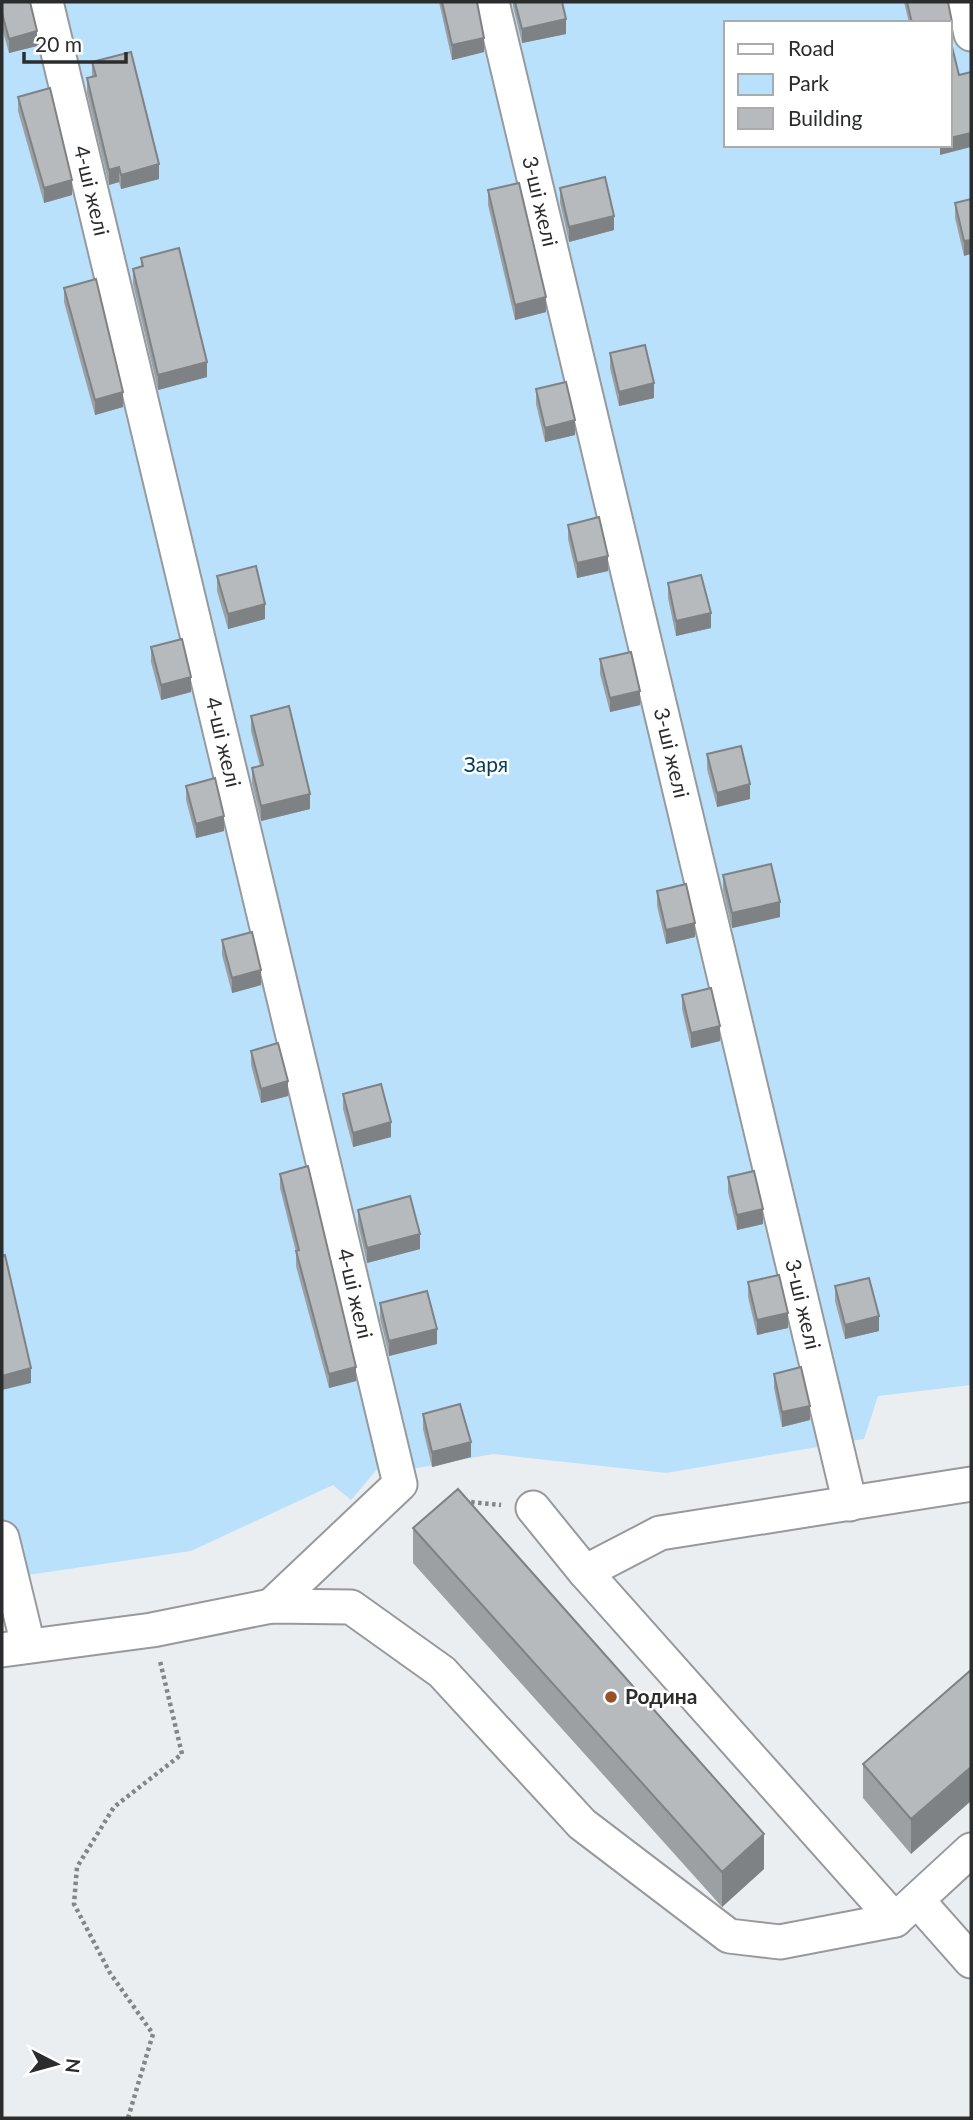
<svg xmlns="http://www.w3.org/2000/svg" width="973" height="2120" viewBox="0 0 973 2120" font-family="Lato,sans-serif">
<rect width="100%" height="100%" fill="#ebeef1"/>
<path fill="#b9e1fc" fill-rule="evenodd" d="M 2,2 L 971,2 L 971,1385 L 878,1396 L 864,1439 L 666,1473 L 493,1454 L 412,1469 L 391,1453 L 351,1500 L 333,1485 L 191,1551 L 14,1577 L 2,1575 ZM 726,23 L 950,23 L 950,145 L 726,145 Z"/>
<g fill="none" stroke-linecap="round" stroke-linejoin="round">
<defs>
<g id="minor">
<path id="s1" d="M 46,2 L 400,1484 L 271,1606"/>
<path id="s2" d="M 492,2 L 850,1504"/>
<path d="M 964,2 L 971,34"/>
<path d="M 533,1508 L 585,1572 L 895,1920 L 971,1850"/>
<path d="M 2,1538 L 28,1645"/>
<path d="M 585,1572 L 660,1533 L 971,1484"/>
<path d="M 2,1650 L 152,1630 L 271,1606 L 351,1607 L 442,1672 L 582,1824 L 729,1936 L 780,1942 L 895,1920"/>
<path d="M 917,1900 L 971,1961"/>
</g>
</defs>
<use href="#minor" stroke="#969a9c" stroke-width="37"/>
<path stroke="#838587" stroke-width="4.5" stroke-dasharray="3.5 3.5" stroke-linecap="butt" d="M 465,1505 L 470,1502 L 501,1505
M 128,2118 L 153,2034 L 110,1973 L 74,1904 L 77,1867 L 114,1807 L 182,1754 L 160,1661"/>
<use href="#minor" stroke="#fff" stroke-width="33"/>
</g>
<path fill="#9da0a2" d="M 2,2 L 37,46 L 9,53 L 2,28 Z
M 439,2 L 477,2 L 484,52 L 452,60 Z
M 513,2 L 562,2 L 566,34 L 522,43 L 513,6 Z
M 904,2 L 948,2 L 952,22 L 952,37 L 950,37 L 950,23 L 909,23 Z
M 92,62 L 159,179 L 121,189 L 119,182 L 109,185 L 87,93 L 87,78 L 92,77 Z
M 18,97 L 72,195 L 44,203 L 18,111 Z
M 560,188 L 614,230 L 569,242 L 560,203 Z
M 488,190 L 546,312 L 515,320 L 488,205 Z
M 971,199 L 964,256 L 955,218 L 955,203 Z
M 141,258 L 207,377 L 158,390 L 133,284 L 133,269 L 141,267 Z
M 64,288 L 123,407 L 95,415 L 64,302 Z
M 610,353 L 654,398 L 619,406 L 610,368 Z
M 536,389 L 575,435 L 545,442 L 536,404 Z
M 568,525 L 608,571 L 577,578 L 568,539 Z
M 217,576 L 265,619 L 228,629 L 217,591 Z
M 668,583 L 711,628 L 676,636 L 668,598 Z
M 151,647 L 191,692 L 161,700 L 151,662 Z
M 600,659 L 640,705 L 610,712 L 600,674 Z
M 251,716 L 310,809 L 261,821 L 252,783 L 252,768 L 260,766 L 251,731 Z
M 707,754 L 750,799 L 717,807 L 707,769 Z
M 186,786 L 224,831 L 196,838 L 186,800 Z
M 723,875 L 780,917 L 732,928 L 723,890 Z
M 657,891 L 695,937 L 666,944 L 657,906 Z
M 222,940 L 261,985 L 232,993 L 222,955 Z
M 682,995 L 720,1041 L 691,1048 L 682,1009 Z
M 251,1051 L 288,1096 L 261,1103 L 251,1065 Z
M 343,1094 L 391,1137 L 353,1147 L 343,1109 Z
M 280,1174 L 356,1381 L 329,1388 L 296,1266 L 296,1252 L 280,1188 Z
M 728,1177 L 763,1224 L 737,1230 L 728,1192 Z
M 358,1210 L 420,1249 L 367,1263 L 358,1225 Z
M 748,1282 L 788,1328 L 757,1335 L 748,1297 Z
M 835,1286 L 879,1331 L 845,1339 L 835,1301 Z
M 380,1303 L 437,1344 L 389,1356 L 380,1318 Z
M 774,1374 L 810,1420 L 782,1427 L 774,1388 Z
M 423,1414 L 471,1457 L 432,1467 L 423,1429 Z
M 413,1528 L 764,1869 L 722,1907 L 413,1563 Z
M 971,1670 L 911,1854 L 863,1798 L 863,1764 Z"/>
<path fill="#7f8284" d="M 566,19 L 566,34 L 522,43 L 522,29 Z
M 952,22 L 952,37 L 950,37 L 950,23 Z
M 37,31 L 37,46 L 9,53 L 9,39 Z
M 484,38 L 484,52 L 452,60 L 452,45 Z
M 971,133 L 971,147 L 940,155 L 940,145 L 950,145 L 950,138 Z
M 159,164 L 159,179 L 121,189 L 121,175 Z
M 119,167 L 119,182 L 109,185 L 109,170 Z
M 72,180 L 72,195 L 44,203 L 44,188 Z
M 614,216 L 614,230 L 569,242 L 569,227 Z
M 971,240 L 971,254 L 964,256 L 964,241 Z
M 546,297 L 546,312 L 515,320 L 515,305 Z
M 207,362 L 207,377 L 158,390 L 158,375 Z
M 654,383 L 654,398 L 619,406 L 619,392 Z
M 123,392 L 123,407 L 95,415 L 95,400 Z
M 575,420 L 575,435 L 545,442 L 545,428 Z
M 608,556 L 608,571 L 577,578 L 577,563 Z
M 265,604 L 265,619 L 228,629 L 228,614 Z
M 711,613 L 711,628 L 676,636 L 676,621 Z
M 191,677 L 191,692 L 161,700 L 161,685 Z
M 640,691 L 640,705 L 610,712 L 610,698 Z
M 750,784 L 750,799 L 717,807 L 717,793 Z
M 310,794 L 310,809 L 261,821 L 261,806 Z
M 224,816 L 224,831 L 196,838 L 196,824 Z
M 780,902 L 780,917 L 732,928 L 732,913 Z
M 695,923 L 695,937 L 666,944 L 666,930 Z
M 261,970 L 261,985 L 232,993 L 232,978 Z
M 720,1026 L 720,1041 L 691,1048 L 691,1033 Z
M 288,1081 L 288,1096 L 261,1103 L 261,1089 Z
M 391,1122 L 391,1137 L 353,1147 L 353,1133 Z
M 763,1209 L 763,1224 L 737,1230 L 737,1215 Z
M 420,1234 L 420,1249 L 367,1263 L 367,1248 Z
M 788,1313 L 788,1328 L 757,1335 L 757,1320 Z
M 879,1316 L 879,1331 L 845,1339 L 845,1325 Z
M 437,1329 L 437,1344 L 389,1356 L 389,1341 Z
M 356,1367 L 356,1381 L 329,1388 L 329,1374 Z
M 31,1368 L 31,1383 L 2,1390 L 2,1376 Z
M 810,1406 L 810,1420 L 782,1427 L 782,1412 Z
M 471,1442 L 471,1457 L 432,1467 L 432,1452 Z
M 971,1767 L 971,1801 L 911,1854 L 911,1819 Z
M 764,1834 L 764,1869 L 722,1907 L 722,1872 Z"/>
<path fill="#b6babc" stroke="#7f8284" stroke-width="2" d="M 2,2 L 30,2 L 37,31 L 9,39 L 2,13 Z
M 442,2 L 477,2 L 484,38 L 452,45 Z
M 515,2 L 562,2 L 566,19 L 522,29 Z
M 907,2 L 948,2 L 952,22 L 912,23 Z
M 950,39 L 959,75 L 971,72 L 971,133 L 950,138 Z
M 131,52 L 159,164 L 121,175 L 119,167 L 109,170 L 87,78 L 96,76 L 92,62 Z
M 50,88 L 72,180 L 44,188 L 18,97 Z
M 605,177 L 614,216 L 569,227 L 560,188 Z
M 519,183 L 546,297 L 515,305 L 488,190 Z
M 971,199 L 971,240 L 964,241 L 955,203 Z
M 179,248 L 207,362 L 158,375 L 133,269 L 143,266 L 141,258 Z
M 96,279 L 123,392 L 95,400 L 64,288 Z
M 645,345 L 654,383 L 619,392 L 610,353 Z
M 566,382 L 575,420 L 545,428 L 536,389 Z
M 599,517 L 608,556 L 577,563 L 568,525 Z
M 256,566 L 265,604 L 228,614 L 217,576 Z
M 701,575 L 711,613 L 676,621 L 668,583 Z
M 182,639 L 191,677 L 161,685 L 151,647 Z
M 631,652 L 640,691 L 610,698 L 600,659 Z
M 289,706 L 310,794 L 261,806 L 252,768 L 263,765 L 251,716 Z
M 741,746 L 750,784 L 717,793 L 707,754 Z
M 215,778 L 224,816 L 196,824 L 186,786 Z
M 771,864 L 780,902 L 732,913 L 723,875 Z
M 686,884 L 695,923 L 666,930 L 657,891 Z
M 252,932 L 261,970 L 232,978 L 222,940 Z
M 711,988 L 720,1026 L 691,1033 L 682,995 Z
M 278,1043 L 288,1081 L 261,1089 L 251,1051 Z
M 381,1084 L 391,1122 L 353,1133 L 343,1094 Z
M 308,1166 L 356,1367 L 329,1374 L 296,1251 L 299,1250 L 280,1174 Z
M 754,1171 L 763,1209 L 737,1215 L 728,1177 Z
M 410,1196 L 420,1234 L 367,1248 L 358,1210 Z
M 5,1255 L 31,1368 L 2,1376 L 2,1256 Z
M 779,1275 L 788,1313 L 757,1320 L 748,1282 Z
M 869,1278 L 879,1316 L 845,1325 L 835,1286 Z
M 427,1291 L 437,1329 L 389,1341 L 380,1303 Z
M 801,1367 L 810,1406 L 782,1412 L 774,1374 Z
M 460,1404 L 471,1442 L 432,1452 L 423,1414 Z
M 458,1489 L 764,1834 L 722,1872 L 413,1528 Z
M 971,1670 L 971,1767 L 911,1819 L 863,1764 Z"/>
<circle fill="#965126" stroke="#fff" stroke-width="2.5" cx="611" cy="1697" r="7"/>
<g text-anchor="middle" stroke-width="5" stroke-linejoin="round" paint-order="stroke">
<g font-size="21" fill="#2b2c2d" stroke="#fff">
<text dy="7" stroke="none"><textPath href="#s1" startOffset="194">4-ші желі</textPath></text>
<text dy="7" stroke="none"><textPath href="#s2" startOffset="205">3-ші желі</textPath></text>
<text dy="7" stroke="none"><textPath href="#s1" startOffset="761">4-ші желі</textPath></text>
<text dy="7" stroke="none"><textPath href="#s2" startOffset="772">3-ші желі</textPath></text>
<text dy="7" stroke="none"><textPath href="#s1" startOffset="1328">4-ші желі</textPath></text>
<text dy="7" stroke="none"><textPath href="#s2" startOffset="1339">3-ші желі</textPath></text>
</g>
<g font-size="21" fill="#023e5c" stroke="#fff">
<text x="486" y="772">Заря</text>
</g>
<g font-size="21" font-weight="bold" fill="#2b2c2d" stroke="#fff" text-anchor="start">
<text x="625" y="1704">Родина</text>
</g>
</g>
<rect width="973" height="2120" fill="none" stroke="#2b2c2d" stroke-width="7"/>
<rect x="724" y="21" width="228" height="126" fill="#ffffff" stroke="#aaabab" stroke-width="2"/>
<rect x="738" y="44" width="35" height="10" fill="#ffffff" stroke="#aaabab" stroke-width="2"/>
<text x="788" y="56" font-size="21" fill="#2b2c2d">Road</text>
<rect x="738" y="74" width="35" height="21" fill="#b9e1fc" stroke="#aaabab" stroke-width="2"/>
<text x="788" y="91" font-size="21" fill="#2b2c2d">Park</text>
<rect x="738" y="108" width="35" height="21" fill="#b6babc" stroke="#aaabab" stroke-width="2"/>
<text x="788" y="126" font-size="21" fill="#2b2c2d">Building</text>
<g transform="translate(56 2064) rotate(96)" stroke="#ffffff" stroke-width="5" paint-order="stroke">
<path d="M0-5L12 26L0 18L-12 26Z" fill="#2b2c2d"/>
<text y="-10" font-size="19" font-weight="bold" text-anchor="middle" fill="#2b2c2d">N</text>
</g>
<path d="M24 52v10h102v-10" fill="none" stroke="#2b2c2d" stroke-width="3.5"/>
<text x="35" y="52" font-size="21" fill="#2b2c2d" stroke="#ffffff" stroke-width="5" paint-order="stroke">20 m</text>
</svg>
